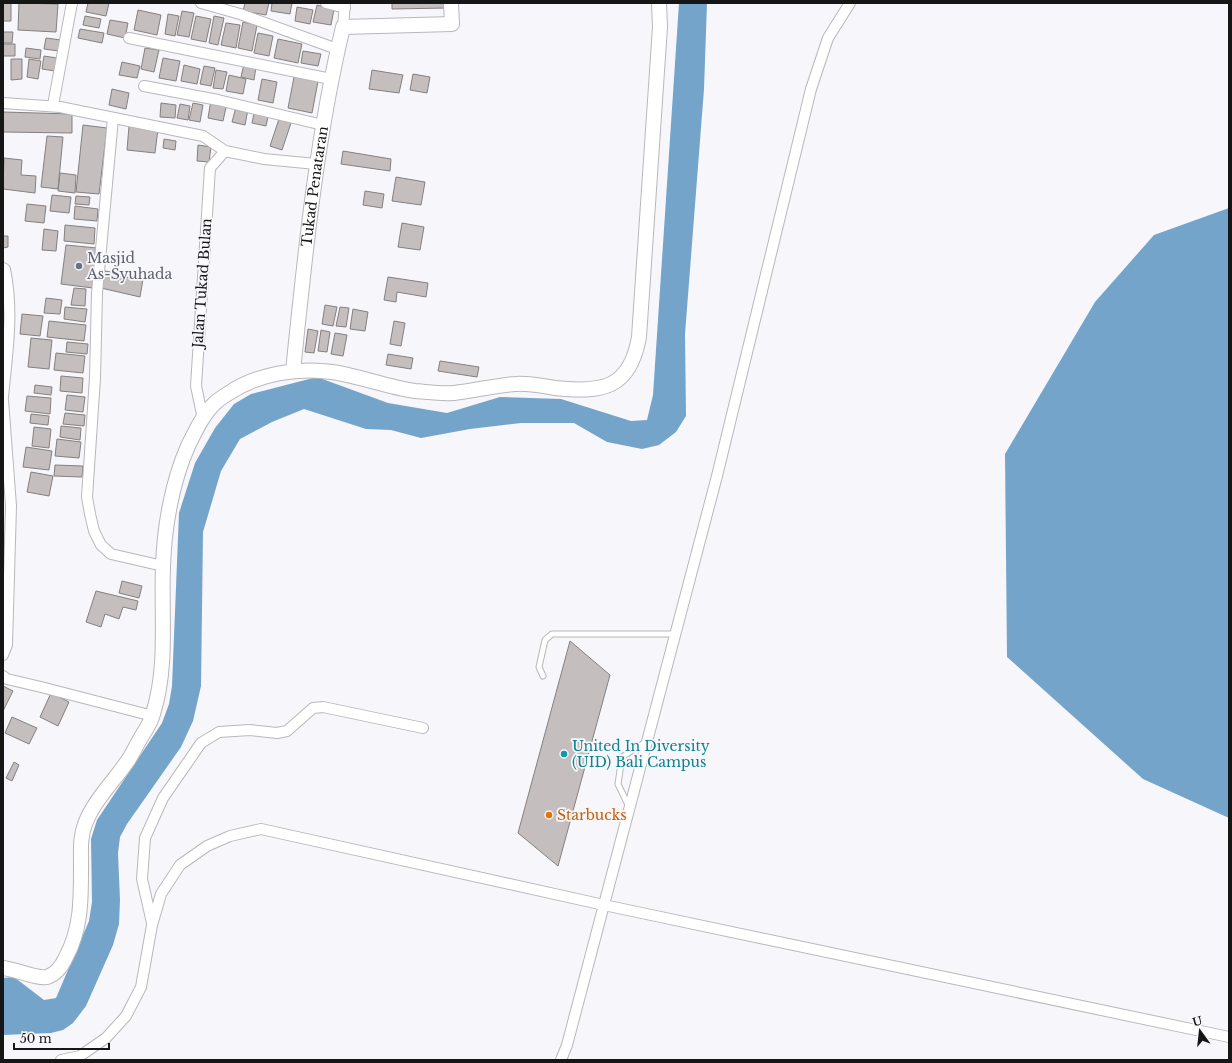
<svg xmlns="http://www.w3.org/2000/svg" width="1232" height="1063" viewBox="0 0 1232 1063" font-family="'Libre Baskerville',serif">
<rect width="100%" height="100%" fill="#f6f6fb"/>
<path fill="#74a4ca" d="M 679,3 L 707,3 L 704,89 L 685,334 L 686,416 L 676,432 L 659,445 L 642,449 L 607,442 L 574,423 L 521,423 L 470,429 L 421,438 L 391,430 L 366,429 L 304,409 L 272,422 L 240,439 L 221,471 L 203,532 L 201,686 L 193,721 L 181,747 L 127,824 L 120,837 L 118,853 L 120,900 L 119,924 L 113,945 L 86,1006 L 73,1023 L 63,1030 L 51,1033 L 3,1035 L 3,978 L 14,977 L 44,1000 L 56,998 L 89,921 L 92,902 L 91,839 L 97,820 L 162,723 L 169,704 L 172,686 L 179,513 L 195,463 L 215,428 L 234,404 L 251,394 L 317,377 L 388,403 L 447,413 L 500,397 L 561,399 L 631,421 L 647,420 L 653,395 Z
M 1229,208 L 1229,818 L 1143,779 L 1007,657 L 1005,454 L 1095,302 L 1154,235 Z"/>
<path fill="#c4bfbe" stroke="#858080" d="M 3,3 L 11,3 L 11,21 L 3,21 Z
M 19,3 L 58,4 L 56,32 L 18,30 Z
M 88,3 L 109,3 L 106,16 L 86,12 Z
M 245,3 L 269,3 L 266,15 L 243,11 Z
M 272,3 L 292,3 L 290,14 L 271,11 Z
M 392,3 L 447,3 L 447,8 L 392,9 Z
M 317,5 L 334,9 L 331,25 L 313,22 Z
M 297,7 L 313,10 L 310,24 L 295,21 Z
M 138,10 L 161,15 L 157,35 L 134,30 Z
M 182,11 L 194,13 L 189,37 L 177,35 Z
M 168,14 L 179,16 L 175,36 L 165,34 Z
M 85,16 L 101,19 L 99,28 L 83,25 Z
M 196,16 L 211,19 L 206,42 L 191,39 Z
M 214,16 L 224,18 L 218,45 L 209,43 Z
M 110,20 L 128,23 L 125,38 L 107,34 Z
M 243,22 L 257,25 L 252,51 L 238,48 Z
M 226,23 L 240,25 L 236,48 L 221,45 Z
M 80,29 L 104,33 L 102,43 L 78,38 Z
M 3,32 L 13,32 L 12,43 L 3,43 Z
M 258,33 L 273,36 L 269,56 L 254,53 Z
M 46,38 L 61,40 L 59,51 L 44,49 Z
M 278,39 L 302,44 L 298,63 L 274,58 Z
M 3,44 L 15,44 L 15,56 L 3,56 Z
M 26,48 L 41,50 L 40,59 L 25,57 Z
M 145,48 L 159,50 L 154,72 L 141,69 Z
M 303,51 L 321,54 L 318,66 L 301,63 Z
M 44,56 L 57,58 L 55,71 L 42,69 Z
M 163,58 L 180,61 L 176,81 L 159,78 Z
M 11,59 L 22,59 L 22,79 L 11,80 Z
M 29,59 L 41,61 L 38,79 L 27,77 Z
M 122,62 L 140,66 L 137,78 L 119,75 Z
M 244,64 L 256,67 L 254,80 L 241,77 Z
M 184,65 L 200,69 L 197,84 L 181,81 Z
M 204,66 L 215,68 L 211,86 L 200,84 Z
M 216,70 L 227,72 L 223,89 L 213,88 Z
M 372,70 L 403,75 L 399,93 L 369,89 Z
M 295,72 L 319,76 L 312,113 L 288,108 Z
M 413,74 L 430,77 L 427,93 L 410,90 Z
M 229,75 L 246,79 L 243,94 L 226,91 Z
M 262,79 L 277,82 L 273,103 L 258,100 Z
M 112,89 L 129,93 L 126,109 L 109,105 Z
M 211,100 L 227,103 L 223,121 L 208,118 Z
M 161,103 L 176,105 L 175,118 L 160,117 Z
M 193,103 L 203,105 L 200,122 L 189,120 Z
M 180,104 L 190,106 L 188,120 L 177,118 Z
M 236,107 L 248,109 L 245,125 L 232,122 Z
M 255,109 L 269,112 L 266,126 L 252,123 Z
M 3,112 L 72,114 L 72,133 L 3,132 Z
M 279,119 L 291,123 L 282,150 L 270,146 Z
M 83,125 L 107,128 L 99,194 L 76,192 Z
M 129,126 L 158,129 L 155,153 L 127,150 Z
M 47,136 L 63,137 L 58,189 L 41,187 Z
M 164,139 L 176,141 L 175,150 L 163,148 Z
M 198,145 L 211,147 L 209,162 L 197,161 Z
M 343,151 L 391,159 L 390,171 L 341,164 Z
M 4,158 L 22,160 L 21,175 L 36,176 L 35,193 L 3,189 Z
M 60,173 L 76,175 L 75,193 L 58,191 Z
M 396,177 L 425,182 L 421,205 L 392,201 Z
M 365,191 L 384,194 L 382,208 L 363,205 Z
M 52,195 L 71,197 L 69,213 L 50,211 Z
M 76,196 L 90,197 L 89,205 L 75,204 Z
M 27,204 L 46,206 L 44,223 L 25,221 Z
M 75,206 L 98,209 L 97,221 L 74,219 Z
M 402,223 L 424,227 L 420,250 L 398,247 Z
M 65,225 L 95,228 L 94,244 L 64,241 Z
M 44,229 L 58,231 L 56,251 L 42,250 Z
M 3,236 L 8,236 L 8,247 L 3,248 Z
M 66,245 L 97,248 L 93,288 L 61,284 Z
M 105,271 L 117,273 L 116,276 L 143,279 L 140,297 L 101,288 Z
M 388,277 L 428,283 L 426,297 L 397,292 L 396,302 L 384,300 Z
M 74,288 L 86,289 L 85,306 L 71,305 Z
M 46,298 L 62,300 L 60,314 L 44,313 Z
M 325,305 L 337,307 L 333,326 L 322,324 Z
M 65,307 L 87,309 L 85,322 L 64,319 Z
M 340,307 L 349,308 L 346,327 L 336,326 Z
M 353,309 L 368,312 L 365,331 L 350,329 Z
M 22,314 L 43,316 L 40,336 L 20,334 Z
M 49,321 L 86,325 L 84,341 L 47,337 Z
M 394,321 L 405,323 L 401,346 L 390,344 Z
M 308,329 L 318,331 L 314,353 L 305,352 Z
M 321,330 L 330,332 L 327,352 L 318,351 Z
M 335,333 L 347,335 L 343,356 L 331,354 Z
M 31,338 L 52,340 L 49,369 L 28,367 Z
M 67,342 L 88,344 L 87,354 L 66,352 Z
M 56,353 L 85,356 L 83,373 L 54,370 Z
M 388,354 L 413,358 L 411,369 L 386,365 Z
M 440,361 L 479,367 L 477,377 L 438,371 Z
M 61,376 L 83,378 L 82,393 L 60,391 Z
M 35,385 L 52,387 L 51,395 L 34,393 Z
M 67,395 L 85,397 L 83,412 L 65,410 Z
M 27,396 L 51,398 L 50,414 L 25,411 Z
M 65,413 L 85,415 L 84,426 L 63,424 Z
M 31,414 L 49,416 L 48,425 L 30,423 Z
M 61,426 L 81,428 L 80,440 L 60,437 Z
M 34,427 L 51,429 L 49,448 L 32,446 Z
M 57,439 L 81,442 L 79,458 L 55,456 Z
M 26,447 L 52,451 L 49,470 L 23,467 Z
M 55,465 L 83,466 L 82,477 L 54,476 Z
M 31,472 L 53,476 L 49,496 L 27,492 Z
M 122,581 L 142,586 L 139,598 L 119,593 Z
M 96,591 L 138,601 L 136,610 L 123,607 L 119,619 L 105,614 L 101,627 L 86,622 Z
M 570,641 L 610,675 L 558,866 L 518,833 Z
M 3,686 L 13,691 L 3,711 Z
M 51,693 L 69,702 L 58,726 L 40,717 Z
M 12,717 L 37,728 L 29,744 L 5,733 Z
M 14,762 L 19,765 L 12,781 L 6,778 Z"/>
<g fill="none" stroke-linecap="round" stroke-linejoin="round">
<defs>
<path id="lane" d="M 543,676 L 539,667 L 545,640 L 552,634 L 675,634
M 629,807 L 618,784 L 622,757 L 647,741"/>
<path id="street" d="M 201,3 L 240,14 L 337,49
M 326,3 L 345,8
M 343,27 L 345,3
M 129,38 L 331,79
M 144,86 L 218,100 L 323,125
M 3,103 L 60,107 L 203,136 L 225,151 L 264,159 L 316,164
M 53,105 L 72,3
M 113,118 L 97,293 L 95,378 L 87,497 L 90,514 L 94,531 L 101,545 L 111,554 L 163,566
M 3,268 L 5,269 C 14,313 7,354 3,397
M 3,400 L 11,506 L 7,645 L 3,655
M 203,419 L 196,386 L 210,168 L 225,151
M 3,676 L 7,679 L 41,687 L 153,716
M 152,923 L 142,879 L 145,838 L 163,798 L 201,743 L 219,732 L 250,730 L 277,733 L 287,731 L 313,708 L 323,707 L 423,728
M 61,1060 L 80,1056 L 106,1038 L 126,1016 L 141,987 L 152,925 L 161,894 L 180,865 L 207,846 L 230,836 L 261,829 L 604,905 L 1229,1037
M 561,1060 L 567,1045 L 717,476 L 811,89 L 828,38 L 850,3"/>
<g id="secondary">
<path id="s1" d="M 293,371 C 305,255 316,140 343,27 L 452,24 L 451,3"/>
<path d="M 3,968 C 15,969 37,979 47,977 C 57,974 62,966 66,957 C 82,928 81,896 81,864 C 81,850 80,837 85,824 C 94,800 115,780 129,759 C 134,751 138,742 143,734 C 147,728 151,721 153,714 C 168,666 161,617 163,567 C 164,528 172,482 188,446 C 195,432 203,414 215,403 C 219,399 224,396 229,393 C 257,374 298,367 332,372 C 360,376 386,387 415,391 C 428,392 441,394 454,393 C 475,391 495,385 516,384 C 529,383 542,386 555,388 C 602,393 630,389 639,337 L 660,27 L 659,3"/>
</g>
</defs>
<use href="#lane" stroke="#b8b8bc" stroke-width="7"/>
<use href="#street" stroke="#b8b8bc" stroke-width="12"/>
<use href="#secondary" stroke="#b8b8bc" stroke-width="16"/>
<use href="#lane" stroke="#fff" stroke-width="5"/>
<use href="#street" stroke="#fff" stroke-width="10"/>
<use href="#secondary" stroke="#fff" stroke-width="14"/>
</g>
<circle fill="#6b7280" stroke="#f6f6fb" stroke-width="1.5" cx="79" cy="266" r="4"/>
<circle fill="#0f9aa8" stroke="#f6f6fb" stroke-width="1.5" cx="564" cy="754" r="4"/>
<circle fill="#e8710a" stroke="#f6f6fb" stroke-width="1.5" cx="549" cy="815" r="4"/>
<g text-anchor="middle" stroke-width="3.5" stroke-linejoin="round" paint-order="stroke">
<g font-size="14" fill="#161617" stroke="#f6f6fb">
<text dy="5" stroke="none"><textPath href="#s1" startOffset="186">Tukad Penataran</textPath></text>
<text transform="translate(202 283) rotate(-86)" y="5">Jalan Tukad Bulan</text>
</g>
<g font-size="14" fill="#5b616d" stroke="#f6f6fb" text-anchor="start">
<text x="87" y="263">Masjid<tspan x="87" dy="16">As-Syuhada</tspan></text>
</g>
<g font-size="14" fill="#0d838f" stroke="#f6f6fb" text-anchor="start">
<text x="572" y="751">United In Diversity<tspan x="572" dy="16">(UID) Bali Campus</tspan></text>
</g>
<g font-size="14" fill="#c56008" stroke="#f6f6fb" text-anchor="start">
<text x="557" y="820">Starbucks</text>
</g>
</g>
<rect width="1232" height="1063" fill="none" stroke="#161617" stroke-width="8"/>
<g transform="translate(1200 1031) rotate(345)" stroke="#f6f6fb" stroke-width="3" paint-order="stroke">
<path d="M0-3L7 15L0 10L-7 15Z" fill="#161617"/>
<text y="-6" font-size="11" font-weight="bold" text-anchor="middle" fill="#161617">U</text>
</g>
<path d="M14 1043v6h95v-6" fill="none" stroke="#161617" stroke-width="2"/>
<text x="20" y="1043" font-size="12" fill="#161617" stroke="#f6f6fb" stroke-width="3" paint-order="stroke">50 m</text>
</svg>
